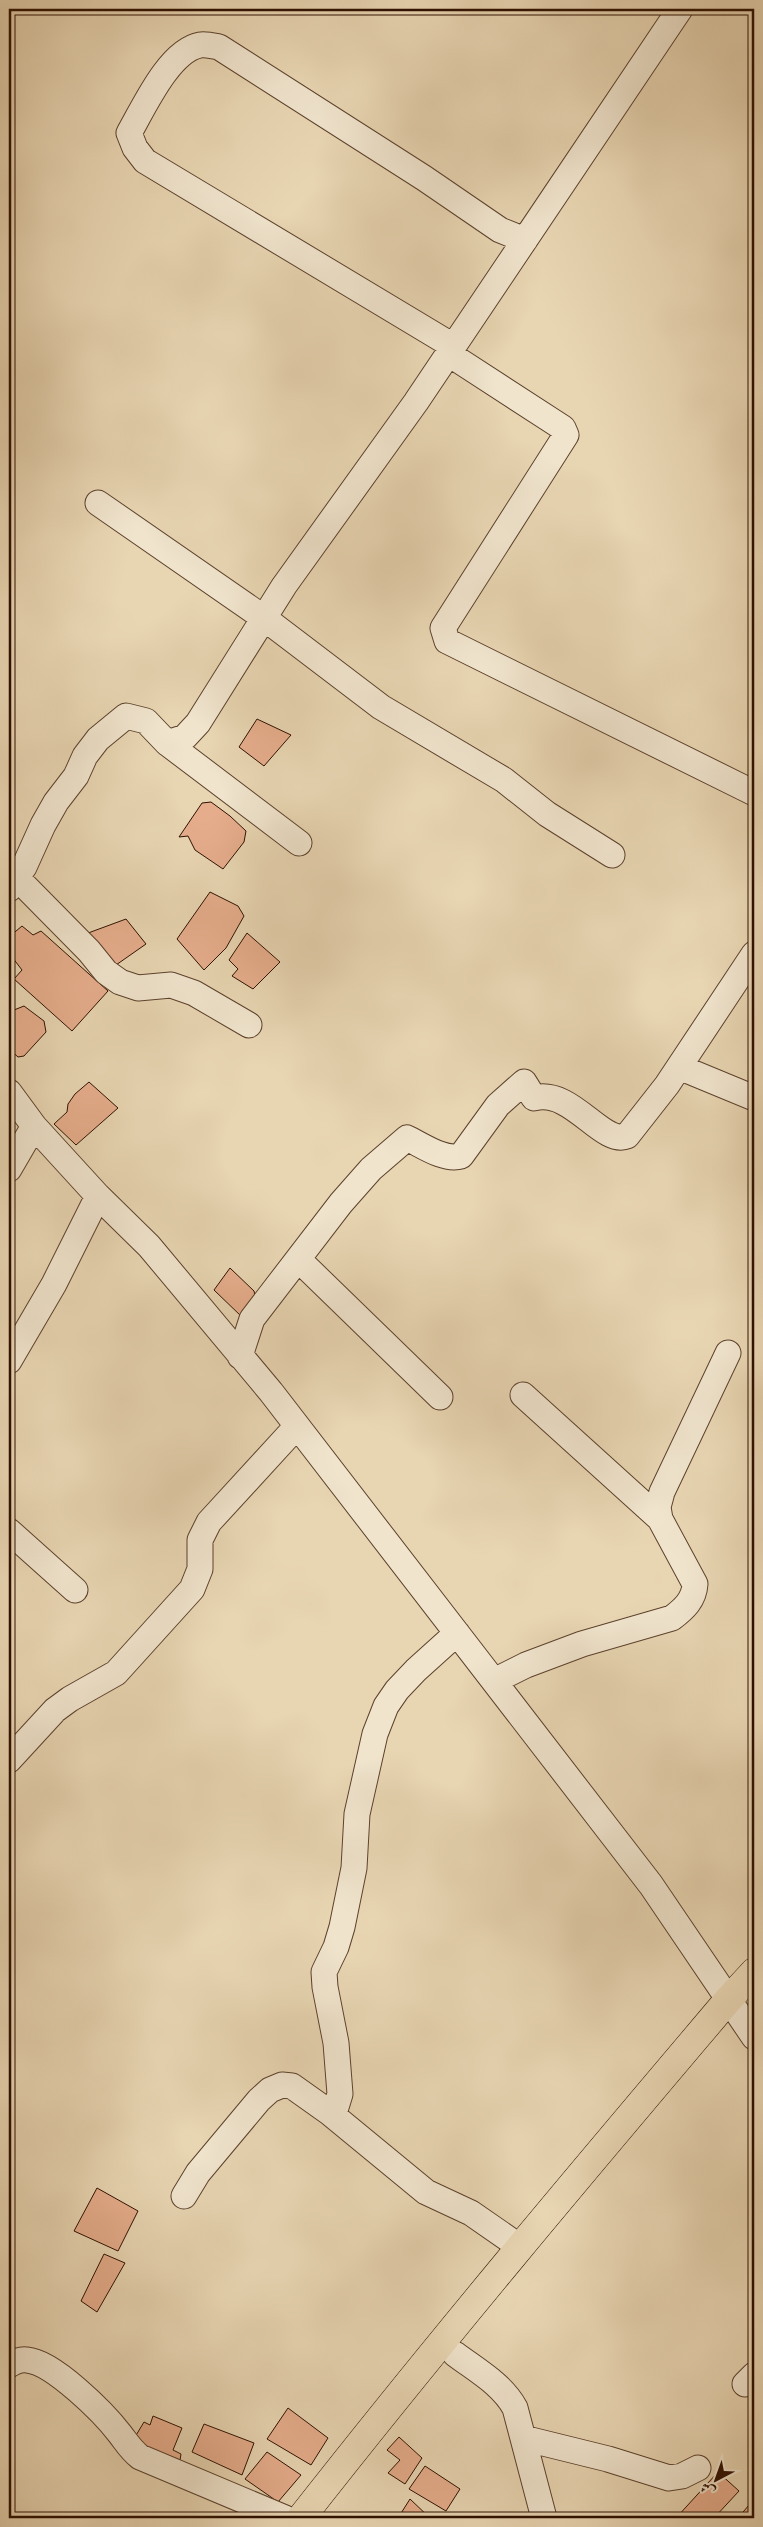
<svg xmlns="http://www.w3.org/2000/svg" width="763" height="2527" viewBox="0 0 763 2527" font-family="'IM FELL English',Amiri,serif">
<rect width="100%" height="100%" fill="#e8d5b2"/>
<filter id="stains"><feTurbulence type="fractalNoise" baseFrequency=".004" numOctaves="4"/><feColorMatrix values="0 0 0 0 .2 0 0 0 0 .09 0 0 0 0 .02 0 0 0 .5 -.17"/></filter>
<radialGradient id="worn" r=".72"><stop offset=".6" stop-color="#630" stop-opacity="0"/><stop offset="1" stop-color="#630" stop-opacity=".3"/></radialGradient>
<path fill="#e6ad8c" stroke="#2e1000" d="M 257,719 L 291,735 L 264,766 L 239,747 Z
M 211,802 L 230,816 L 246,831 L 244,842 L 223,869 L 195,850 L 188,836 L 179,837 L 202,803 Z
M 210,892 L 238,906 L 244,916 L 226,948 L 204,970 L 177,939 Z
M 126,919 L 146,944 L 106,972 L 80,936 Z
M 22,926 L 33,935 L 41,931 L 108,991 L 72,1031 L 14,979 L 22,970 L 9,953 L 9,937 Z
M 247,933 L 280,962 L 253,989 L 232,976 L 238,969 L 229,960 Z
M 24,1006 L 44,1021 L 46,1032 L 24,1056 L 18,1057 L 9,1049 L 9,1017 L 14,1010 Z
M 89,1082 L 118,1108 L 76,1145 L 54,1124 L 67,1112 L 68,1104 L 75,1094 Z
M 230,1268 L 254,1291 L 256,1300 L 242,1317 L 214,1290 Z
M 97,2188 L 138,2211 L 118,2251 L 74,2231 Z
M 104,2254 L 125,2263 L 97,2312 L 81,2301 Z
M 288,2408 L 328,2438 L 311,2465 L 267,2439 Z
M 153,2416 L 182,2428 L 173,2450 L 181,2454 L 180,2460 L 132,2442 L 144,2422 L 150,2425 Z
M 204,2424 L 254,2443 L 242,2475 L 192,2452 Z
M 399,2437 L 422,2458 L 405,2484 L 388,2473 L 400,2460 L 387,2450 Z
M 267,2452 L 301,2475 L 278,2502 L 245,2479 Z
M 425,2466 L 460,2489 L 446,2511 L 409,2489 Z
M 718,2472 L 739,2491 L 714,2518 L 676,2518 Z
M 410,2499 L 430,2518 L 398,2518 Z
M 749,2505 L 754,2510 L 754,2518 L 738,2518 Z"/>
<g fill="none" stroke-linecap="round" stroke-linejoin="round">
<defs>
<path id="minor" d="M 453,346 L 145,161 L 135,148 L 129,133 C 144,107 169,51 200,45 C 206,44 214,46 219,47 L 424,178 L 500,230 L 525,240
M 449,354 L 563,428 L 566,435 L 443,628 L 447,641 L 754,793
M 98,503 L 264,618 L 381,707 L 504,780 L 547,814 L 612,855
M 167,743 L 299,843
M 17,878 L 89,951 L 106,972 L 120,982 L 138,988 L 171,985 L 194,993 L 249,1025
M 9,889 L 24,867 L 43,825 L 56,802 L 76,776 L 85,756 L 98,739 L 126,716 L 146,721 L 167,743 L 185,737 L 198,723 L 284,586 L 416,402 L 680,9
M 679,1067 L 754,1098
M 9,1092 L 34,1126 L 98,1196 L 149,1246 L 271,1392 L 651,1885 L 754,2037
M 9,1169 L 34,1126
M 299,1260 L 440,1397
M 240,1356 L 252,1319 L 341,1203 L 371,1169 L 407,1138 C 422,1145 444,1161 461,1156 L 498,1105 L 524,1082 L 534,1098 C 572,1088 602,1146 627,1136 L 667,1085 L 754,954
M 9,1361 L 54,1284 L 98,1196
M 523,1395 L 660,1519
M 9,1531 L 75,1590
M 494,1681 L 526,1665 L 582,1644 L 672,1618 C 684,1609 694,1600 695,1584 L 660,1519 L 658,1507 L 662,1492 L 728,1353
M 9,1760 L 55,1710 L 70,1699 L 116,1673 L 192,1589 L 200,1569 L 200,1540 L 209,1522 L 297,1426
M 330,2113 L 336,2107 L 340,2094 L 336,2043 L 325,1987 L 324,1972 L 336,1947 L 342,1927 L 354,1868 L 357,1814 L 375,1734 L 386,1706 L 397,1690 L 416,1670 L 457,1633
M 184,2196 L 198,2173 L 259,2100 L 270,2090 L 282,2085 L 292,2086 L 330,2113 L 426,2192 L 471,2213 L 520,2247
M 455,2354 C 476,2370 502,2384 515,2408 L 544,2518
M 9,2365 C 14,2362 21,2359 27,2360 C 53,2362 104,2413 120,2434 C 127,2443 131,2450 140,2457 L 285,2518
M 745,2384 L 754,2375
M 523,2438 L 608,2459 L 669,2478 L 682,2476 L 698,2468"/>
<path id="major" d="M 301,2518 C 439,2342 583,2171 728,2000 L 754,1972"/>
</defs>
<use href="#minor" stroke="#5c412c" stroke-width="27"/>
<use href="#major" stroke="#2e1000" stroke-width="29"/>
<use href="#minor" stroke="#f0e4cd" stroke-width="25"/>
<use href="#major" stroke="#e8d5b2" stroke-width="28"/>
</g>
<rect width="763" height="2527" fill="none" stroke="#e8d5b2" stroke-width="30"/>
<rect x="10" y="10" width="743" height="2507" fill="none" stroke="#2e1000" stroke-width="2.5"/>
<rect x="15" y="15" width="733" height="2497" fill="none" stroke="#2e1000"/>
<g transform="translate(716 2480) rotate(221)" stroke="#f0e4cd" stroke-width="4" paint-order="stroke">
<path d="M0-4L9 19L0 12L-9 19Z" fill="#2e1000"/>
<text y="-8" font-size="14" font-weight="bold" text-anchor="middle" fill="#2e1000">ش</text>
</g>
<rect width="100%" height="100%" filter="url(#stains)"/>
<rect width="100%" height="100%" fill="url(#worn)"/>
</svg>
